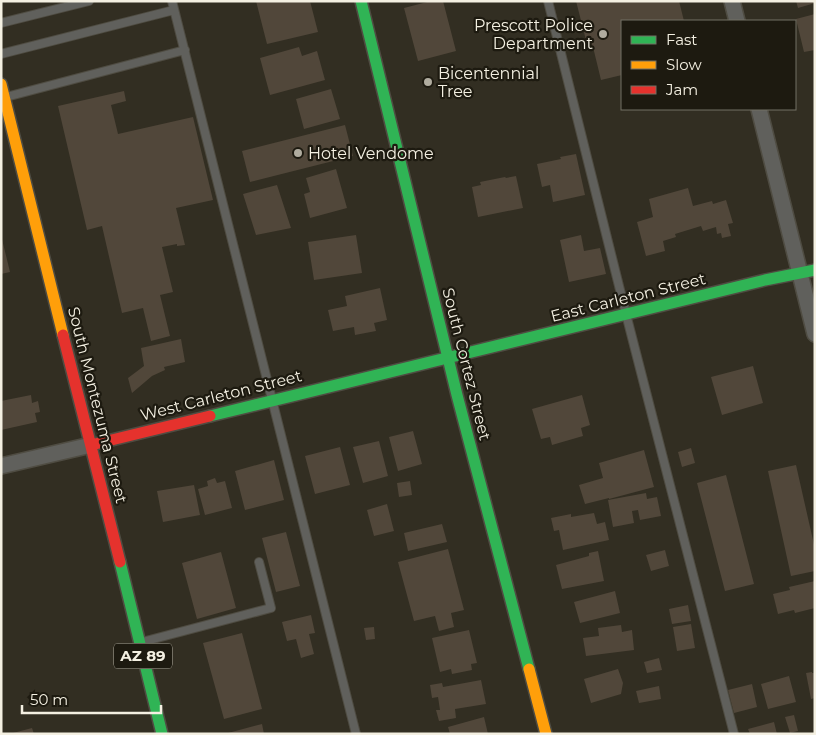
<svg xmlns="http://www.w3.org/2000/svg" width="816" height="735" viewBox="0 0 816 735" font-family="Montserrat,sans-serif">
<rect width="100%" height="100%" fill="#322e22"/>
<path fill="#51473a" d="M 256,1 L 310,1 L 318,32 L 267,44 Z
M 431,1 L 443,1 L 456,51 L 418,61 L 404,8 Z
M 576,1 L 679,1 L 684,21 L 622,21 L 622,75 L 601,80 L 593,47 L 588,48 Z
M 796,1 L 815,1 L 815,3 L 798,8 Z
M 815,14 L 815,50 L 804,52 L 796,19 Z
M 299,47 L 302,56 L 317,51 L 325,80 L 270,95 L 260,58 Z
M 331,89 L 340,119 L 304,129 L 296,99 Z
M 124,91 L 126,101 L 111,105 L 118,134 L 193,117 L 213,200 L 176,208 L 185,245 L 177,246 L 177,244 L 162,247 L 173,292 L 160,295 L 170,336 L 151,341 L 143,308 L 122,313 L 102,226 L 87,230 L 58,106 Z
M 345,125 L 353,156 L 250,182 L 242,151 Z
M 576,154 L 585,195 L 553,202 L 550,185 L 542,187 L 537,164 L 561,159 L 560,157 Z
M 336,169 L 347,208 L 310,218 L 304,194 L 310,192 L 306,178 Z
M 516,176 L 523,208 L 478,217 L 472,187 L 481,185 L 480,182 L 505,177 L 506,178 Z
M 277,185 L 291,228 L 256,235 L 243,194 Z
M 688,188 L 693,206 L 712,201 L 713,204 L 726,200 L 733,223 L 728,224 L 731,236 L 722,238 L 721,233 L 717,234 L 716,227 L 703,231 L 701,226 L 675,234 L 676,237 L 663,241 L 665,251 L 646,256 L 637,222 L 653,217 L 649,199 Z
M 1,235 L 10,272 L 1,274 Z
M 356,235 L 362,273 L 314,280 L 308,242 Z
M 581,235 L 584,251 L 600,248 L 606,274 L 569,282 L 560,240 Z
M 380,288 L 387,320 L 374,323 L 376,331 L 355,335 L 354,327 L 333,331 L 328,310 L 347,306 L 345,296 Z
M 181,339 L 185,362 L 164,367 L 165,370 L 152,376 L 132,393 L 128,378 L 144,366 L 141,348 Z
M 753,366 L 763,403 L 722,415 L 711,377 Z
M 31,395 L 32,403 L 38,401 L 40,412 L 35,413 L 37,422 L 1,430 L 1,401 Z
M 582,395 L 590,425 L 581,428 L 583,436 L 552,445 L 550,437 L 541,439 L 532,409 Z
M 413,431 L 422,464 L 398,471 L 389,437 Z
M 379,441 L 388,476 L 363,483 L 353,447 Z
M 340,447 L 350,485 L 315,494 L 305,456 Z
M 691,448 L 695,463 L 682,467 L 678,452 Z
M 644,450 L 654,487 L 609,499 L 609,498 L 585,504 L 579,485 L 603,478 L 599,463 Z
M 274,460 L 284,500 L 245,510 L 235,471 Z
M 796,465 L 815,549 L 815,571 L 791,576 L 768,471 Z
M 726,475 L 754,584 L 725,591 L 697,483 Z
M 215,478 L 217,483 L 225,481 L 232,508 L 205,515 L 198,489 L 208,486 L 207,481 Z
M 410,481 L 412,495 L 399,497 L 397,483 Z
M 194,485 L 200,515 L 163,522 L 157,491 Z
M 646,493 L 647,499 L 657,497 L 661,516 L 640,520 L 638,510 L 632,511 L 634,523 L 613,527 L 608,500 Z
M 387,504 L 394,531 L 374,536 L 367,510 Z
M 594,513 L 597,524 L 605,522 L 609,540 L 563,550 L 559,530 L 554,531 L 551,518 L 571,514 L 571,517 Z
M 442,524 L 447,542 L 408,551 L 404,533 Z
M 286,532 L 300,586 L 276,592 L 262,538 Z
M 448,549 L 464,610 L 451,613 L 454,627 L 439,631 L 435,616 L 414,621 L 398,562 Z
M 665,550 L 669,566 L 651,571 L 646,555 Z
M 598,551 L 604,581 L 562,589 L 556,565 L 589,556 L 589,553 Z
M 221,552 L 236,608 L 197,619 L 182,563 Z
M 815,581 L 815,608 L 795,613 L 794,610 L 778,614 L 773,594 L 790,590 L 789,587 Z
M 615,591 L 620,613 L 580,623 L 574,602 Z
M 688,605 L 691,621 L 672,624 L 669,609 Z
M 311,615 L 315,633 L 309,634 L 314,654 L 301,658 L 296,639 L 287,641 L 282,622 Z
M 691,624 L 695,648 L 677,651 L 673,627 Z
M 621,625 L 622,632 L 632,630 L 634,650 L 586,656 L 583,638 L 599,636 L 598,628 Z
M 374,627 L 375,639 L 366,640 L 364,628 Z
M 469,630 L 477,663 L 471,664 L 472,670 L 452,674 L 451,669 L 440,672 L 432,638 Z
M 242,633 L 262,709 L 224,719 L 203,643 Z
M 659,658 L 662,670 L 647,673 L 644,662 Z
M 618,669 L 623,683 L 621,694 L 591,703 L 584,679 Z
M 812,672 L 812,673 L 815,673 L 815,698 L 811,699 L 806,673 Z
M 789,676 L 796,702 L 768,709 L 761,684 Z
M 481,680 L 486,704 L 455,709 L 456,718 L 439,721 L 436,710 L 440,710 L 438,697 L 432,698 L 430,685 L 442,683 L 443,687 Z
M 752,684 L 757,707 L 734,713 L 728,690 Z
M 659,686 L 661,699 L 639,703 L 636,691 Z
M 794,715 L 798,731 L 790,733 L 785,717 Z
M 484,717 L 488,734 L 450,734 L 448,727 Z
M 774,722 L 777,734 L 750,734 L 748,729 Z
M 262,724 L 264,734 L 228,734 L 228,733 Z
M 32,728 L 34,734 L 13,734 L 13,733 Z"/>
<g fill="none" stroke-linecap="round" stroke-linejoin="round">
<defs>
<path id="lane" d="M 172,1 L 356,734
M 548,1 L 626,314 L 734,734
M 1,23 L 89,1
M 1,54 L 174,10
M 6,97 L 185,50
M 142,642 L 271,608 L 259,562"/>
<path id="street" d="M 732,1 L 737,21
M 759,109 L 815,334
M 1,466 L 91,445"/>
<path id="fast" d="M 361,1 L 457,395 L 529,669
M 210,416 L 765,280 L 815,270
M 120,562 L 162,734"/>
<path id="slow" d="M 1,84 L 63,335
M 529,669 L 546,734"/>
<path id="jam" d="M 63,335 L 120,562
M 91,445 L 210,416"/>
</defs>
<use href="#lane" stroke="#4f4c42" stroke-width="10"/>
<use href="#street" stroke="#4f4c42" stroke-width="18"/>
<use href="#fast" stroke="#4f4c42" stroke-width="14"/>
<use href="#slow" stroke="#4f4c42" stroke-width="14"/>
<use href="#jam" stroke="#4f4c42" stroke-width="14"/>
<use href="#lane" stroke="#60605c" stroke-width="8"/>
<use href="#street" stroke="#60605c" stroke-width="15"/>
<use href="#fast" stroke="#30b455" stroke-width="11"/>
<use href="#slow" stroke="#ff9f0a" stroke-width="11"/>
<use href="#jam" stroke="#e5322d" stroke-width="11"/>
</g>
<g fill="#b0ac9f" stroke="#1d1a10" stroke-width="2">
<circle cx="603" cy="34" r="5"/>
<circle cx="428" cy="82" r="5"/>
<circle cx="298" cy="153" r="5"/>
</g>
<g text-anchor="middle" stroke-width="4.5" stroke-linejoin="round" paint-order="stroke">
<rect fill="#1d1a10" stroke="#b4b0a3" stroke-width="1" x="114" y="643.5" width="58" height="25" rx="4"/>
<g font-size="15" font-weight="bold" fill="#f4f0e2">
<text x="143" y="661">AZ 89</text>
</g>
<g font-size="16" fill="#f4f0e2" stroke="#1d1a10" text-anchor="start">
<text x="593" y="31" text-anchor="end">Prescott Police<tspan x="593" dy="18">Department</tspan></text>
<text x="438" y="79">Bicentennial<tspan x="438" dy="18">Tree</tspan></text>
<text x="308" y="159">Hotel Vendome</text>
</g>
<g font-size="16" fill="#f4f0e2" stroke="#1d1a10">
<text transform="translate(628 297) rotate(-14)" y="6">East Carleton Street</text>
<text transform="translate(467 364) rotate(76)" y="6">South Cortez Street</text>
<text transform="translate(221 395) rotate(-14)" y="6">West Carleton Street</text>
<text transform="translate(98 405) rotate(76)" y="6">South Montezuma Street</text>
</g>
</g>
<rect width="816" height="735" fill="none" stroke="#f4f0e2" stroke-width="5"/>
<rect x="621" y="20" width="175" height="90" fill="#1d1a10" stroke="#737064"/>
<rect x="631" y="36" width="25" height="8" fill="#30b455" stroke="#737064"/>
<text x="666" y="45" font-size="15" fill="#f4f0e2">Fast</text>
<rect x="631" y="61" width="25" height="8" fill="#ff9f0a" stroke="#737064"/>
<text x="666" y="70" font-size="15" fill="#f4f0e2">Slow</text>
<rect x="631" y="86" width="25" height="8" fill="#e5322d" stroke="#737064"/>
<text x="666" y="95" font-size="15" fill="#f4f0e2">Jam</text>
<path d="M22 705v8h139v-8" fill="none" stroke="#f4f0e2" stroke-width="2.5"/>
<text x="30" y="705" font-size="15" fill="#f4f0e2" stroke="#1d1a10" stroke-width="4" paint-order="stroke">50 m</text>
</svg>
